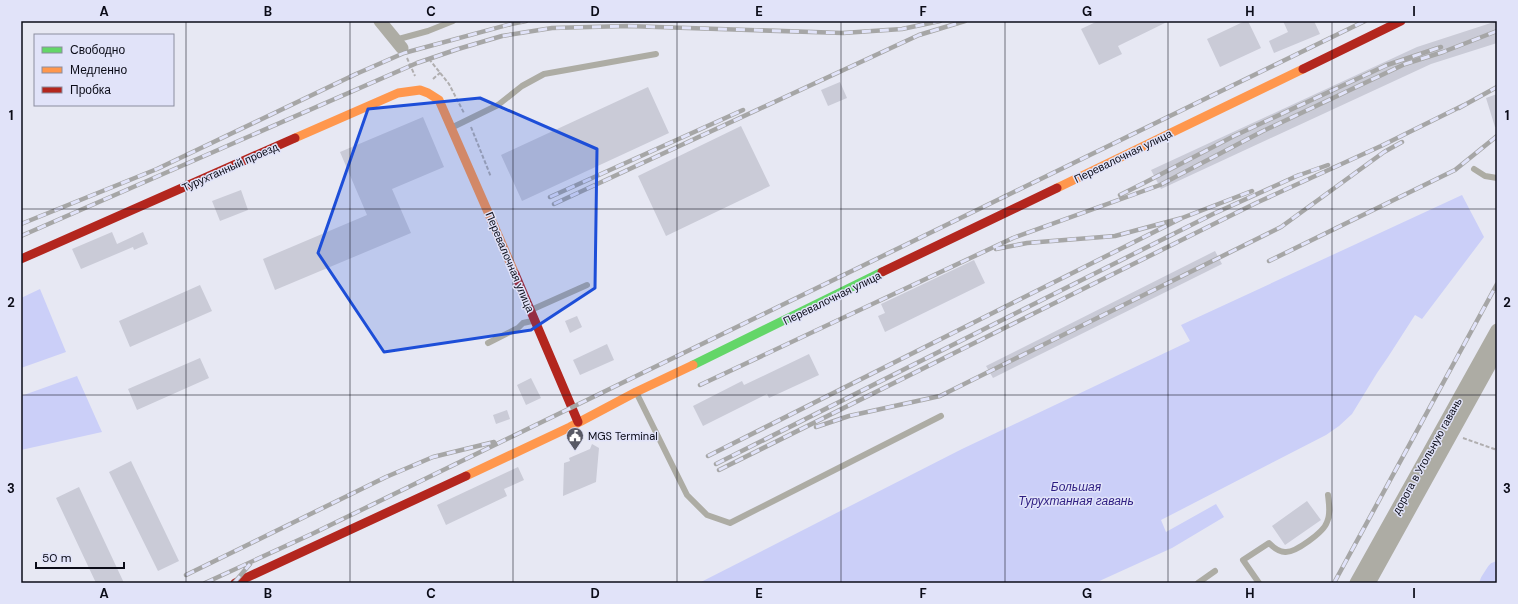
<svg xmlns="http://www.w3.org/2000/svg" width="1518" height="604" viewBox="0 0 1518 604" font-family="'DM Sans',sans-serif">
<rect width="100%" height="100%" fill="#e7e8f3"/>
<path fill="#cbcff8" d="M 1462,195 L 1484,237 L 1422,319 L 1415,315 L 1388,357 L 1377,373 L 1352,414 L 1339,426 L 1326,435 L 1161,520 L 1166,532 L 1216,504 L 1224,517 L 1172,548 L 1095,583 L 699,583 L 962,449 L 1190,341 L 1181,325 Z
M 40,289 L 66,352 L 21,368 L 21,298 Z
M 77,376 L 102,432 L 21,450 L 21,396 Z"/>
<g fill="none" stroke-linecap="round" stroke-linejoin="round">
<path stroke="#cbcff8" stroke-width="21" d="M 1490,583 L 1497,572"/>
</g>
<path fill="#cacbd7" d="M 1098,21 L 1169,21 L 1118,46 L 1122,54 L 1099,65 L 1081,29 Z
M 1245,21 L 1248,21 L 1261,48 L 1220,67 L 1207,39 Z
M 1283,21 L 1314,21 L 1320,34 L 1274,53 L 1269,41 L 1288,32 Z
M 1497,21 L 1497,43 L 1431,64 L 1161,189 L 1151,170 L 1417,47 Z
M 840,82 L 847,98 L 828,106 L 821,90 Z
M 648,87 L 669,133 L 522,201 L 501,155 Z
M 1497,94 L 1497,127 L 1495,127 L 1486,98 Z
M 423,117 L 444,167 L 392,189 L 411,233 L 275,290 L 263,259 L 367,215 L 340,152 Z
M 741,126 L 770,186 L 666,236 L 638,176 Z
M 241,190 L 248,210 L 220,221 L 212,201 Z
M 112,232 L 117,244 L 143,232 L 148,244 L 134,250 L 133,247 L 81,269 L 72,249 Z
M 1215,251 L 1222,264 L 993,378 L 986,366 Z
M 974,260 L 985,283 L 885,332 L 878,316 L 885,313 L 881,304 Z
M 200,285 L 212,311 L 130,347 L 119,321 Z
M 577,316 L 582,327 L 570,333 L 565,321 Z
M 607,344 L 614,360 L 580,375 L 573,360 Z
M 809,354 L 819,375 L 769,398 L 767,394 L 703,426 L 693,406 L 742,381 L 744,385 Z
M 200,358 L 209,378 L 137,410 L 128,389 Z
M 531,378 L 541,398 L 526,405 L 517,385 Z
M 507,410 L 510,419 L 496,424 L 493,415 Z
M 592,444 L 599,448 L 596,482 L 563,496 L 564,463 L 570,461 L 569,458 L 590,449 Z
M 131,461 L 179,561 L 158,571 L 109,472 Z
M 518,467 L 524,480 L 504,489 L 507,496 L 446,525 L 437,505 Z
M 79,487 L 124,583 L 96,583 L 56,498 Z
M 1307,501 L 1321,520 L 1285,545 L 1272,526 Z"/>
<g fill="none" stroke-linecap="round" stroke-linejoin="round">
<path stroke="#b0aeaf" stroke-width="2" stroke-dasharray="4 2" stroke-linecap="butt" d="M 407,58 L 415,76
M 429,59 L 449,84 L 464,113
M 433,79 L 441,72
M 471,127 L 491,177
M 1463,438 L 1497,450"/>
<path stroke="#adaca4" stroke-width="6" d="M 395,40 L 428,31 L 453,21
M 453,127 L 498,105 L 522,86 L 544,74 L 656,54
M 1474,169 L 1485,176 L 1497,178
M 531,310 L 587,285
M 488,343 L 518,328 L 523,323 L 532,321
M 637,394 L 687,495 L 707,515 L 730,523 L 941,416
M 1198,583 L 1215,571
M 1259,583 L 1243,560 L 1269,543 C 1273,547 1279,552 1285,552 C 1295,553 1324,532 1327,522 C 1331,514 1329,504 1328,495"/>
<path stroke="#adaca4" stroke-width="13" d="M 380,21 L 402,48
M 1356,583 L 1497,330
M 1369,583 L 1497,352"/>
<path stroke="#63d668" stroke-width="9" d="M 693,365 L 882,272"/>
<path stroke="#ff974d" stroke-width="9" d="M 295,138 L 398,93 L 420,90 L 428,93 L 439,100 L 515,274
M 1057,188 L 1303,69
M 466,476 L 570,427 L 636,392 L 693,365"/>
<path stroke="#b3261e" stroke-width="9" d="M 1303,69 L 1401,21
M 21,259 L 295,138
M 882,272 L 1057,188
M 515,274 L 578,422
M 235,583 L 466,476"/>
<defs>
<path id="rail" d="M 1459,108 L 1497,87
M 1294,177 L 1328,165
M 1120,195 L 1146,182 L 1234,136 L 1387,65 L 1441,47
M 550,197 L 743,110
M 554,204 L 919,35 L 965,21
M 21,224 L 157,169 L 356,74 L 404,53 L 511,24 L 526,21
M 21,236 L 417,63 L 458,49 L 502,36 L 552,28 L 627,26 L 843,33 L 902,29 L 940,21
M 996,249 L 1027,243 L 1115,236 L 1182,218 L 1252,191
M 1269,261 L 1455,170 L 1497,136
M 700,385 L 1013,238 L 1160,185 L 1263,131 L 1405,64 L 1443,52 L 1497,31
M 816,427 L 849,416 L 940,396 L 1281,227 L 1384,152 L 1402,142
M 708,456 L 1182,218
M 716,464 L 1213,214 L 1299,175
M 719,470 L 1256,203 L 1381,146 L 1464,105
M 186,575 L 386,477 L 433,457 L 494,442
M 205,583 L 314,533 L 1365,21
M 234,583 L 250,564
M 1334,583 L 1497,284"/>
</defs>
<use href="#rail" stroke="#a6a6a6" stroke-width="4.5"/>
<use href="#rail" stroke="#e1e3f9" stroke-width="3" stroke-dasharray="9" stroke-linecap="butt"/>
</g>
<path fill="#1d4ed8" fill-opacity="0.2" stroke="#1d4ed8" stroke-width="3" stroke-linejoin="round" d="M 480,98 L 597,149 L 595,288 L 531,330 L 384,352 L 318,253 L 368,109 Z"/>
<path fill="none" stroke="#0b0c18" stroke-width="1" stroke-opacity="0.55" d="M 186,21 L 186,583M 350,21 L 350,583M 513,21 L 513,583M 677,21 L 677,583M 841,21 L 841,583M 1005,21 L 1005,583M 1168,21 L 1168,583M 1332,21 L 1332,583M 21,209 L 1497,209M 21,395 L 1497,395"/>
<defs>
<symbol id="civic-pin" viewBox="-11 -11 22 30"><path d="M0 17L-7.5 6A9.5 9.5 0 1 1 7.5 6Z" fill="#585965" stroke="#e1e3f9"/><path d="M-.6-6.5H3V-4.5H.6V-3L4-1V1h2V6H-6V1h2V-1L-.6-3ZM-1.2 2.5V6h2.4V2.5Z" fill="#fff"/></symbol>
</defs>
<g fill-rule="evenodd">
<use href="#civic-pin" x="565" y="426" width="20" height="27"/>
</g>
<g text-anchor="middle" stroke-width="3" stroke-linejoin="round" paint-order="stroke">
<g font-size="11" fill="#0b0c18" stroke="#e1e3f9">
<text transform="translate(1123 156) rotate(-26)" y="4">Перевалочная улица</text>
<text transform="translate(230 167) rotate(-24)" y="4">Турухтанный проезд</text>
<text transform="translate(510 262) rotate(67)" y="4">Перевалочная улица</text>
<text transform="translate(832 298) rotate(-26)" y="4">Перевалочная улица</text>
<text transform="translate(1427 456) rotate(-61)" y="4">дорога в Угольную гавань</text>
</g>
<g font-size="11" fill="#0b0c18" stroke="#e1e3f9" text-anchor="start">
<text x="588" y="440">MGS Terminal</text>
</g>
<g font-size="12" font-style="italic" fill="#2e1e82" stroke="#e1e3f9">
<text x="1076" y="491">Большая<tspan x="1076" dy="14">Турухтанная гавань</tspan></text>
</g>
</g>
<rect width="1518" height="604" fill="none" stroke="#e1e3f9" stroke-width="44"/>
<rect x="34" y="34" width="140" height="72" fill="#e1e3f9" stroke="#8b8d9f"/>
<rect x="42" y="47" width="20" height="6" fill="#63d668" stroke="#8b8d9f"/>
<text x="70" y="54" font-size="12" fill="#0b0c18">Свободно</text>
<rect x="42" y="67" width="20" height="6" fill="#ff974d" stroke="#8b8d9f"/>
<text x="70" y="74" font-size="12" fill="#0b0c18">Медленно</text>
<rect x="42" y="87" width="20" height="6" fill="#b3261e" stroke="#8b8d9f"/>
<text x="70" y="94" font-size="12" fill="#0b0c18">Пробка</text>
<path d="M36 562v6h88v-6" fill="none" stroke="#0b0c18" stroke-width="2"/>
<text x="42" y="562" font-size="12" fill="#0b0c18" stroke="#e1e3f9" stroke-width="3" paint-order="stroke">50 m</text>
<rect x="22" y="22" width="1474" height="560" fill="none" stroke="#0b0c18" stroke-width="1.5"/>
<g font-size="13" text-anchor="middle" font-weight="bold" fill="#0b0c18">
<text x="104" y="16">A</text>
<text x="268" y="16">B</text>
<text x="431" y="16">C</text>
<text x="595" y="16">D</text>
<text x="759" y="16">E</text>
<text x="923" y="16">F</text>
<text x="1087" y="16">G</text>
<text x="1250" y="16">H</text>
<text x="1414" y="16">I</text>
<text x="11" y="120">1</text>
<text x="1507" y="120">1</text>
<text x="11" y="307">2</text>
<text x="1507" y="307">2</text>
<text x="11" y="493">3</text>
<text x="1507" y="493">3</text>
<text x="104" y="598">A</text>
<text x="268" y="598">B</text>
<text x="431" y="598">C</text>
<text x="595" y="598">D</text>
<text x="759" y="598">E</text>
<text x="923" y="598">F</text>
<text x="1087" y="598">G</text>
<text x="1250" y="598">H</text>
<text x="1414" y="598">I</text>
</g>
</svg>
